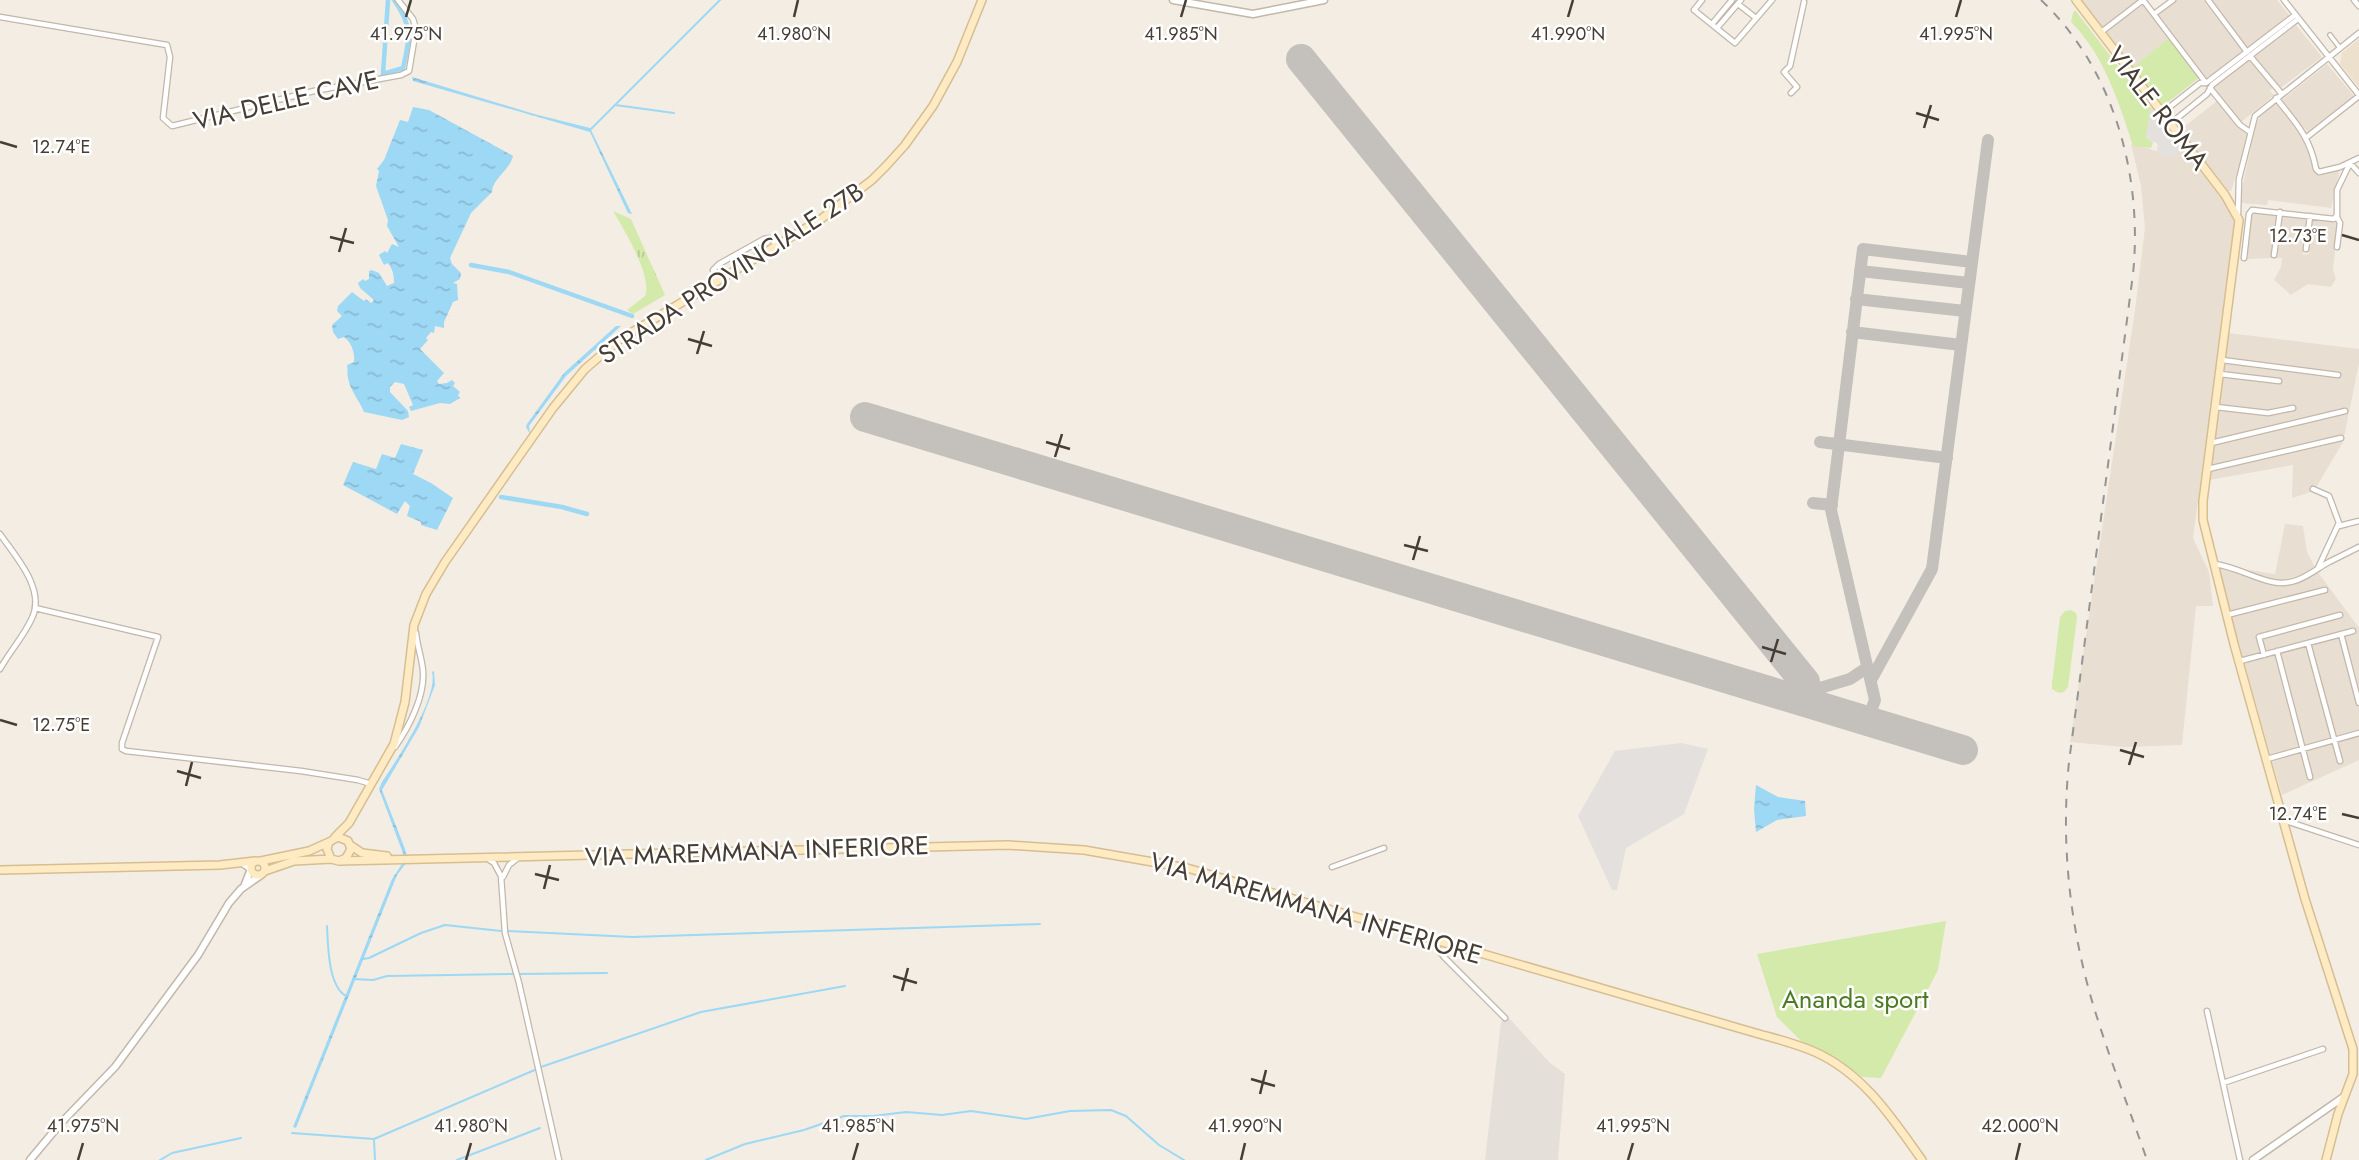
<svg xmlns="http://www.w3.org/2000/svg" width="2359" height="1160" viewBox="0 0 2359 1160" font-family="Jost,sans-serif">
<defs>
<pattern id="grass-tufts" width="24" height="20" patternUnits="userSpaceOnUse" patternTransform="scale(1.75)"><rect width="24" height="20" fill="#d3eaab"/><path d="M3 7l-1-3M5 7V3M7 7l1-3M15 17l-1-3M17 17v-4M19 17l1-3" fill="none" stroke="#b6ca94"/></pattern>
<pattern id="water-ripples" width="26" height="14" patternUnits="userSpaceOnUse" patternTransform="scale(1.75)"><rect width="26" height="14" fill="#9dd8f4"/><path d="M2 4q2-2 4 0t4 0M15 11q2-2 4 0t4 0" fill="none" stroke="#89bad2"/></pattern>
</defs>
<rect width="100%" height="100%" fill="#f3ede4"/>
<path fill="#e8dfd2" d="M 2080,0 L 2137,0 L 2138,1 L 2101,28 Z
M 2177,0 L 2203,0 L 2243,51 L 2206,80 L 2158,15 Z
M 2212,0 L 2277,0 L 2290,16 L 2247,48 Z
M 2143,5 L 2169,38 L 2132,68 L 2104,33 Z
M 2296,25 L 2322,57 L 2279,89 L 2254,57 Z
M 2251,59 L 2273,87 L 2270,91 L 2274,95 L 2240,123 L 2212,88 Z
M 2327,64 L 2355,97 L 2308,133 L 2282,100 Z
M 2217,101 L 2238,128 L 2247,134 L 2246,146 L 2231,191 L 2228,191 L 2180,130 Z
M 2275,103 L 2302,133 L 2316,173 L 2321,174 L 2340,169 L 2331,208 L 2268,200 L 2267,205 L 2241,203 L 2241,194 L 2255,127 L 2260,116 Z
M 2131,144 L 2172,155 L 2184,145 L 2233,212 L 2236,226 L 2193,538 L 2209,572 L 2213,606 L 2196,606 L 2182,745 L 2124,747 L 2070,742 L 2135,310 L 2145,228 L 2141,186 Z
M 2252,212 L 2278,215 L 2273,258 L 2247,259 Z
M 2283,216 L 2306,219 L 2303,255 L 2309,254 L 2312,220 L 2338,223 L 2333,271 L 2336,279 L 2331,287 L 2308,284 L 2291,295 L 2274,280 L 2281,267 L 2282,258 L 2277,258 Z
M 2228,333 L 2359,349 L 2359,363 L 2343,442 L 2314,491 L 2292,498 L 2293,465 L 2209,480 Z
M 2285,524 L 2303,526 L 2307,552 L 2317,571 L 2359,628 L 2359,760 L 2282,795 L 2216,565 L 2275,574 Z"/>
<path fill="#e5dfda" d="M 1508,1017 L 1549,1062 L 1565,1074 L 1558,1160 L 1485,1160 L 1501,1022 Z"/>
<path fill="#ede1cd" d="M 2359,39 L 2359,87 L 2340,64 L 2342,53 Z"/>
<path fill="url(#grass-tufts)" d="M 613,211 L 631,219 L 665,295 L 633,314 L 627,310 L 645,296 C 653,277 623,228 613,211 Z"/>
<path fill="#d3eaab" d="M 2075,10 L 2151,109 L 2146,138 L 2153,142 L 2151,148 L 2133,146 C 2119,102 2104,55 2071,22 L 2073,13 Z
M 2169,38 L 2200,77 L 2162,107 L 2132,68 Z
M 2071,610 L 2076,613 L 2077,618 L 2068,687 L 2064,692 L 2059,693 L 2052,689 L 2052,684 L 2060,617 L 2065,611 Z
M 1946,921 L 1938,970 L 1881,1078 L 1862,1077 L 1841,1061 L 1801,1041 L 1777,1017 L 1757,954 Z"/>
<path fill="#e4e0dd" d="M 2151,106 L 2185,150 L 2180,150 L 2173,157 L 2160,155 L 2157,149 L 2158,144 L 2146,138 Z
M 1681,743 L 1708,749 L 1684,814 L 1626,848 L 1617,890 L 1612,890 L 1578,816 L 1615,751 Z"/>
<path fill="url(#water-ripples)" d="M 412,77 L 534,114 L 590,128 L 632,214 L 628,213 L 590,132 L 413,81 Z
M 413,107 L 429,110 L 513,156 C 510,170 492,179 492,192 L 471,213 L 450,258 L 452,264 L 461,273 L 460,279 L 453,283 L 457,284 L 458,300 L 453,302 L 444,322 L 444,328 L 435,326 L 434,333 L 431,332 L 426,338 L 428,340 L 420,349 L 444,373 L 437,381 L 439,384 L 447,383 L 452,380 L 455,383 L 453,386 L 460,392 L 458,395 L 460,398 L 450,404 L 440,403 L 411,411 L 409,407 L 413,405 L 404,384 L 395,382 L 390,387 L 390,392 L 408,411 L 409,417 L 402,420 L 364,412 C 359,400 350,390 348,378 C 347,373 348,369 347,365 L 354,362 C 355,353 352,343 344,337 L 338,339 L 333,332 L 332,325 L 342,316 L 337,311 L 338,306 L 352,292 L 364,301 L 366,299 L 371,303 L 374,300 L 360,288 L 358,283 L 363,279 L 365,281 L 369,279 L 369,271 L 372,270 L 379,273 L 387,286 L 394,283 C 394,275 393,270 388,263 L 384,265 L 379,255 L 385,251 L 387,253 L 392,244 L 399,247 L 387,226 L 388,220 L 376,186 L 379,171 L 377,169 L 384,160 L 400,120 L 408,122 Z
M 616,326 L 621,326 L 566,376 L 529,426 L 530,434 L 526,427 L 527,424 L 564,373 Z
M 401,444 L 423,450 L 413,474 L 431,483 L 453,498 L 437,530 L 421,525 L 421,522 L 407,516 L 410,506 L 405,501 L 397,514 L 343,485 L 353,462 L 376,469 L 382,454 L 395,458 Z
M 434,671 L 435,685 L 419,727 L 382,790 L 405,849 L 407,856 L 404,856 L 379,789 L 382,782 C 396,761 439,697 432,672 Z
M 1756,785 L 1778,797 L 1805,801 L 1806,816 L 1777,820 L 1756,832 L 1754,809 Z
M 404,861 L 407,862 L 397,875 L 296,1128 L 293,1127 L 392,879 Z"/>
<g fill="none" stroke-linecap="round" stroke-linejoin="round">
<path stroke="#9dd8f4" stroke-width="2" d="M 615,105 L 674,113
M 590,130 L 720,0
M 327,926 C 328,945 328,986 346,996
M 507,931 L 632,937 L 1040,924
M 363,959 L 369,958 L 421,933 L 445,925 L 501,931
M 519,974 L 607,973
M 353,979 L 373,980 L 387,976 L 514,974
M 541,1067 L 701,1012 L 845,986
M 292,1133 L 374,1139 L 537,1069
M 374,1140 L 375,1160
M 160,1160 L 172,1153 L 241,1138
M 457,1160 L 540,1128
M 706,1160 L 745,1144 L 804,1130 L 844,1116 L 873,1116 L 906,1112 L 942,1115 L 971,1111 L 1026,1119 L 1070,1111 L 1111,1110 L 1126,1116 L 1159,1145 L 1184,1160"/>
<path stroke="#9dd8f4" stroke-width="4.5" d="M 383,74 L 388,0
M 382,80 L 383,74 L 403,68 C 410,37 413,27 394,0
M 471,265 L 509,272 L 632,316
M 501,497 L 562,507 L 587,514"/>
<path stroke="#c4c1bc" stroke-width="12" d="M 1860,271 L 1969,283
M 1856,299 L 1965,311
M 1852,332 L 1961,345
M 1820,442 L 1947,458
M 1813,503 L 1832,505
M 1871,680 L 1932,569 L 1988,140
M 1805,682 L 1820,688 L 1850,679 L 1868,667
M 1867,721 L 1875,700 L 1831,510 L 1863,249 L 1972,262"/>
<path stroke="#c4c1bc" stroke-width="30" d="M 1301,59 L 1805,682
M 865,417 L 1963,750"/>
<defs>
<path id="pedestrian" d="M 2330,35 L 2340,48"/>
<path id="minor" d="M 1702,0 L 1694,10 L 1735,43 L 1772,0
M 2208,0 L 2247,52
M 2284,0 L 2359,95
M 2354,0 L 2359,6
M 1738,4 L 1756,18
M 2154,14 L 2173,0
M 0,17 L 167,45 L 170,57 L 163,118 L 172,126 L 314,91 L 401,75 L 409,71 L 416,29 L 413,19 L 398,0
M 1712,24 L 1732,0
M 1717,28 L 1741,0
M 2100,33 L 2143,0 L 2206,83
M 2250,56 L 2281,93
M 2210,88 L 2240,125 L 2250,132
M 1791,93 L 1797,87 L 1784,72 L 1790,66 L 1804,2
M 2276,98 C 2296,123 2310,137 2316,169 L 2319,172 L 2340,167 L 2359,158
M 2162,113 L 2200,83 L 2206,83 L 2295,15
M 2170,124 L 2207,94 L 2212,85 L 2298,19
M 2307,137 L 2359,96
M 2238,214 L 2239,179 L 2255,116 L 2359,33
M 2337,217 L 2340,223 L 2337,247
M 2306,249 L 2310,216
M 2274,255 L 2280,212
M 2244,258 L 2249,214 L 2252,210 L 2334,219 L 2337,215 L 2337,190 L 2350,163 L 2359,173
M 716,281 L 713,270 L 719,264 L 764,239 L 770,238 L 777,245
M 2222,360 L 2338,375
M 2220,374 L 2279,381
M 2216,407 L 2268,413 L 2293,408
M 2211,443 L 2345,411
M 2208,469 L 2341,438
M 2313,489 L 2329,496 L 2339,523 L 2318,568
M 2339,526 L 2359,521
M 0,534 C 15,556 46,589 32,618 C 24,636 10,651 0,669
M 2215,564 C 2236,567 2253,578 2273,582 C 2296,587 2311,572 2329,562 C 2339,557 2349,552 2359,547
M 35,608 L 158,637 L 122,743 L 122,749 L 126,751 L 301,771 L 358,780 L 371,784
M 2227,615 L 2325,590
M 2341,634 L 2359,703
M 2308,643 L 2340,761
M 2277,651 L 2310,777
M 2264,655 L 2259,637 L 2340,615
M 2240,661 L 2353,631
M 395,747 C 409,727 425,696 423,671 C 422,658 417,646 416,633
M 2267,759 L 2359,733
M 2283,820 L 2359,845
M 488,859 L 494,863 L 501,876 L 505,933 L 519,983 L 559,1160
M 1332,867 L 1384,848
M 503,877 L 509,865 L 518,858
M 1431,940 L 1444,957 L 1505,1018
M 2207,1011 L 2240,1160
M 2223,1083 L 2323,1049"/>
<path id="tertiary" d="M 1173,0 L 1253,14 L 1324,0
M 244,864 L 251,869 L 245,884
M 30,1160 L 60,1124 L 115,1067 L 198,955 L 229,903 L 241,889 L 261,875
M 2253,1160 L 2345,1096"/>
<path id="secondary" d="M 2076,0 L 2225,195 L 2239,220 L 2203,501 L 2203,520 L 2234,644 L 2305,899 L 2353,1049 L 2353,1074 L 2338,1114 L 2326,1160
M 335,837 L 349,823 L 394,744 L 405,702 L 414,625 L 426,594 L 445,562 L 553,408 L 585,369 L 619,340 L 821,219 L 872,180 L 887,165 L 905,145 L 933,106 L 957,62 L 982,0
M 350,845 L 362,853 L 387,856
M251 868a7 7 0 1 1 14 0a7 7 0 1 1-14 0Z
M 261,861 L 309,851 L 329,842
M 339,861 L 346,858 L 351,849 L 348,841 L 338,837 L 329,842 L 327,849 L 331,859 L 339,861 L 1008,845 L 1084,850 L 1187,868 L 1752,1032 C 1773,1038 1795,1043 1815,1052 C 1864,1074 1892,1118 1922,1160
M 0,870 L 220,865 L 255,861
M 265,871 L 294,861 L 331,859"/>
</defs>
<use href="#pedestrian" stroke="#c2b7aa" stroke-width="6"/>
<use href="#minor" stroke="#c2b7aa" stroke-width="7"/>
<use href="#tertiary" stroke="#c2b7aa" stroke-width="9"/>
<use href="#secondary" stroke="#d6be91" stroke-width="10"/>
<use href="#pedestrian" stroke="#fff" stroke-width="3.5"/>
<use href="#minor" stroke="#fff" stroke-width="4.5"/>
<use href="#tertiary" stroke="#fff" stroke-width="6"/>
<use href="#secondary" stroke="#ffebc3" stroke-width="7"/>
<path stroke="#959595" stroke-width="2" stroke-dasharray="9 9" stroke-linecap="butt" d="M 2041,0 C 2114,69 2143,176 2133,274 L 2069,762 C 2061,839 2069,919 2090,994 C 2106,1050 2128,1105 2147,1160"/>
</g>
<path fill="none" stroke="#463d34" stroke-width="2.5" d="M 406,17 L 411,0M 794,17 L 798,0M 1181,17 L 1186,0M 1568,17 L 1573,0M 1956,17 L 1961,0M 1916,113 L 1939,120M 1924,128 L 1931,105M 0,142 L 17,147M 2342,235 L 2359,240M 330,237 L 354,243M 339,252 L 346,228M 688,339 L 712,346M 697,354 L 704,331M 1046,442 L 1070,449M 1055,457 L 1062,434M 1404,545 L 1428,551M 1413,560 L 1420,536M 1762,647 L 1786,654M 1771,662 L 1778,639M 0,720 L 17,725M 2120,750 L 2144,757M 2129,765 L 2136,742M 177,771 L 201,778M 186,786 L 192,762M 2342,814 L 2359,818M 535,874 L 559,880M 544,889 L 550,865M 893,976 L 917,983M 902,991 L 908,968M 1251,1079 L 1275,1086M 1260,1094 L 1266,1070M 78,1160 L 83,1143M 466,1160 L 471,1143M 853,1160 L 858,1143M 1241,1160 L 1245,1143M 1628,1160 L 1633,1143M 2016,1160 L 2020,1143"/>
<g text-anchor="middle" stroke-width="5" stroke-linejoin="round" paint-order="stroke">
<g font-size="26" fill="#463d34" stroke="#fff">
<text transform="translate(286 100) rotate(-13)" y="9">VIA DELLE CAVE</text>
<text transform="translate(2158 108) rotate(52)" y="9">VIALE ROMA</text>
<text transform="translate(731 273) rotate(-33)" y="9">STRADA PROVINCIALE 27B</text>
<text transform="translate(757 851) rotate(-2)" y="9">VIA MAREMMANA INFERIORE</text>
<text transform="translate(1316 908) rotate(16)" y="9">VIA MAREMMANA INFERIORE</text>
</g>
<g font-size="26" fill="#4d7b24" stroke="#fff">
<text x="1855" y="1008">Ananda sport</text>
</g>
</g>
<g font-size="18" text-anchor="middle" fill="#463d34" stroke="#fff" stroke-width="5" stroke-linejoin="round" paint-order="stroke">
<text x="406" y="40">41.975°N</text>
<text x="794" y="40">41.980°N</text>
<text x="1181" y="40">41.985°N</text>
<text x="1568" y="40">41.990°N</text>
<text x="1956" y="40">41.995°N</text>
<text x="61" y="153">12.74°E</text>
<text x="2298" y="242">12.73°E</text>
<text x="61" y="731">12.75°E</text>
<text x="2298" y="820">12.74°E</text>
<text x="83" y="1132">41.975°N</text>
<text x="471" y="1132">41.980°N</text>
<text x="858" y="1132">41.985°N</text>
<text x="1245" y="1132">41.990°N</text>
<text x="1633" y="1132">41.995°N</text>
<text x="2020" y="1132">42.000°N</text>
</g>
</svg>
